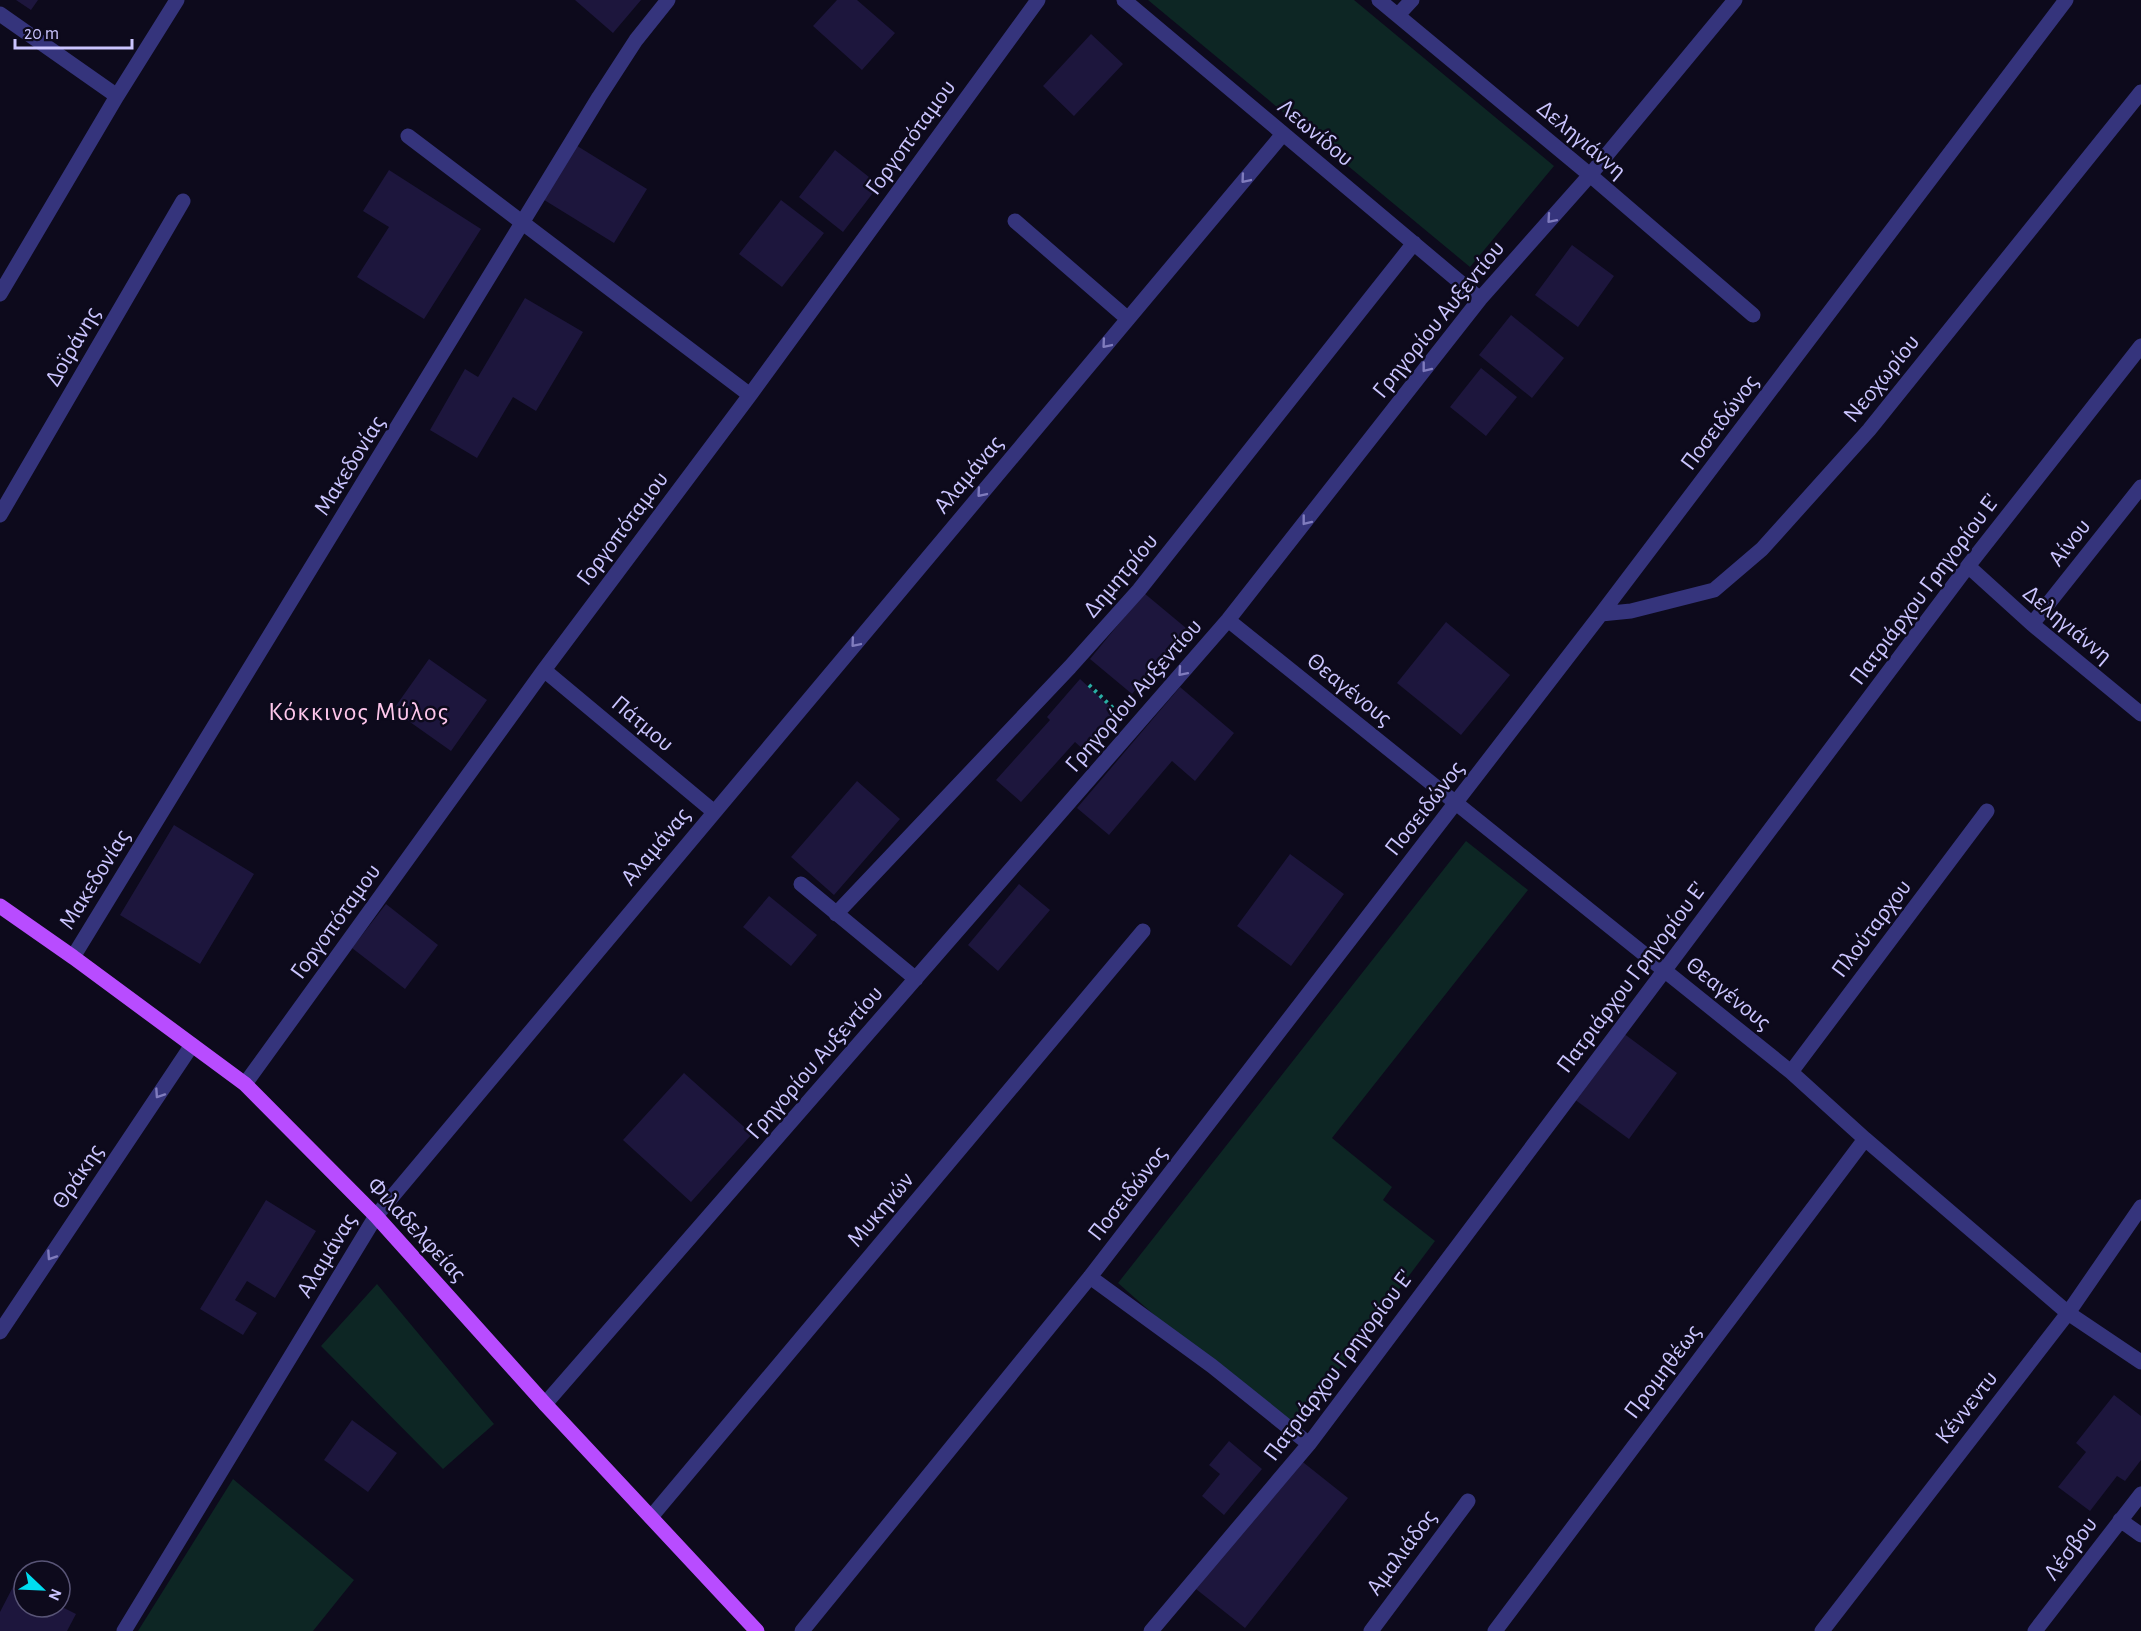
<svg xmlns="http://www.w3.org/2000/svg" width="2141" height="1631" viewBox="0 0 2141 1631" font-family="'Alegreya Sans',sans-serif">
<rect width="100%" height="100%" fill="#0d0a1c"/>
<path fill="#0d2624" d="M 1148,0 L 1354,0 L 1554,166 L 1470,267 Z
M 1466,841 L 1528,890 L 1332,1138 L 1392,1187 L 1383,1200 L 1435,1241 L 1297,1425 L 1212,1366 L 1118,1283 Z
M 377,1284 L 494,1424 L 443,1469 L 321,1346 Z
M 233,1479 L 354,1580 L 313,1631 L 138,1631 Z"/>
<path fill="#1d163d" d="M 16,0 L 38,0 L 31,10 Z
M 575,0 L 641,0 L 613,33 Z
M 837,0 L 857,0 L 895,33 L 862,70 L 813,26 Z
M 1091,34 L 1123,64 L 1074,116 L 1043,86 Z
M 574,144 L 647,189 L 614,243 L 541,198 Z
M 835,150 L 879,185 L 843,232 L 799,197 Z
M 389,170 L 481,229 L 424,319 L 357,277 L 389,227 L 363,211 Z
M 781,200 L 824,233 L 782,287 L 739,254 Z
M 1572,245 L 1614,276 L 1578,327 L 1535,295 Z
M 525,298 L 583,332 L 536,411 L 513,397 L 477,458 L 430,430 L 465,369 L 478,377 Z
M 1511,315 L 1564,358 L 1532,398 L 1479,355 Z
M 1481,368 L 1517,397 L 1486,436 L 1450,407 Z
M 1144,593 L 1186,628 L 1132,694 L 1090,659 Z
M 1446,622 L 1510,675 L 1461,735 L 1397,683 Z
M 429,659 L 487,700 L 451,751 L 393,710 Z
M 1080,679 L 1118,714 L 1085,751 L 1075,742 L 1021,802 L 996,780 L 1050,720 L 1047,717 Z
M 1180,687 L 1234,733 L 1195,781 L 1172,761 L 1109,835 L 1077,808 Z
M 857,781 L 900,819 L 834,895 L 791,857 Z
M 174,825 L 254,874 L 200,964 L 120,915 Z
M 1290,854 L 1344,894 L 1291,966 L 1237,926 Z
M 1019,884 L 1050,910 L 998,971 L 968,945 Z
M 769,896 L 817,935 L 791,966 L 743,927 Z
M 386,904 L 438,945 L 405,989 L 352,948 Z
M 1623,1033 L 1677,1073 L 1629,1139 L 1574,1099 Z
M 684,1073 L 752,1134 L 691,1202 L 623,1140 Z
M 266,1200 L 316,1231 L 275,1298 L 247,1281 L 235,1300 L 257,1313 L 243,1335 L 200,1309 Z
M 2114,1395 L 2141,1416 L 2141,1460 L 2125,1481 L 2117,1476 L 2090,1511 L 2058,1487 L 2086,1452 L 2076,1443 Z
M 352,1420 L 397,1453 L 368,1492 L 324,1460 Z
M 1229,1441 L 1262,1469 L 1224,1515 L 1202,1496 L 1220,1474 L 1209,1465 Z
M 1299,1459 L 1348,1498 L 1245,1628 L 1196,1589 Z
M 15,1583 L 24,1587 L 24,1607 L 60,1606 L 76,1614 L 67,1631 L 0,1631 L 0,1612 Z"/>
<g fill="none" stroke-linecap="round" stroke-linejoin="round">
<path stroke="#29afa4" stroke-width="4" stroke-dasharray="3 4.5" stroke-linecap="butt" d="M 1089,685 L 1114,709"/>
<path stroke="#35347c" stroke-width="15" d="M 1124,0 L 1480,299
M 1379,0 L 1590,175 L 1753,315
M 0,14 L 117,96
M 1398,15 L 1412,0
M 408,136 L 750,395
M 1015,221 L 1128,319
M 0,294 L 117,96 L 177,0
M 0,515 L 183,201
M 1968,566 L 2032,624 L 2141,714
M 1601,614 L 1631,611 L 1714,590 L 1762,549 L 1869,430 L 2141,92
M 1228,620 L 1791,1072 L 1865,1139 L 2068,1313 L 2141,1362
M 2032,624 L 2141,487
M 544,670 L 713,811
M 801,884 L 916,979
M 836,914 L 1070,667 L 1139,590 L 1414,243
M 73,957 L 599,97 L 636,40 L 668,0
M 1791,1072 L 1987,811
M 245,1084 L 544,670 L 750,395 L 1038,0
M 1090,1277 L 1212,1366 L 1309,1444
M 0,1332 L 192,1045
M 545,1404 L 1228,620 L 1480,299 L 1590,175 L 1735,0
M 651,1517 L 1143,931
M 2120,1520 L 2141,1535
M 124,1631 L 376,1216 L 1283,134
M 802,1631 L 1090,1277 L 1601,614 L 2066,0
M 1151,1631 L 1309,1444 L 1968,566 L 2141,346
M 1371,1631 L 1468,1501
M 1495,1631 L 1865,1139
M 1822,1631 L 2068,1313 L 2141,1207
M 2035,1631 L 2141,1494"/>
<path stroke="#b84cff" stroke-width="15" d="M 0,906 L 73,957 L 245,1084 L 376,1216 L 545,1404 L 757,1631"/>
</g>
<defs><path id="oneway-chevron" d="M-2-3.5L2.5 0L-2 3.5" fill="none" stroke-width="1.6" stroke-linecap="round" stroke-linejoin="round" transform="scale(1.5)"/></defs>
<g stroke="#807cbe">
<use href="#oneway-chevron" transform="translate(1245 179) rotate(130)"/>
<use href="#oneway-chevron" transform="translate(1551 219) rotate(131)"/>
<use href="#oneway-chevron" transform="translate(1106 344) rotate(130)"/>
<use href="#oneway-chevron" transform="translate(1426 368) rotate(128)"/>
<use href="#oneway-chevron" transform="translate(981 493) rotate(130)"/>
<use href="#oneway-chevron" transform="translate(1306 521) rotate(128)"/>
<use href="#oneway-chevron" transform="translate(855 643) rotate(130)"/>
<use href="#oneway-chevron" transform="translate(1182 672) rotate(131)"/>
<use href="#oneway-chevron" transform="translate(159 1094) rotate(124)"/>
<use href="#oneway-chevron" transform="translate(51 1256) rotate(124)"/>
</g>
<g text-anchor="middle" stroke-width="5" stroke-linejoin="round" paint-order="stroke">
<g font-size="24" fill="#cbc5ff" stroke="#0d0a1c">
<text transform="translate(1316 132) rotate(40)" y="8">Λεωνίδου</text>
<text transform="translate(910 137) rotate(-54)" y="8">Γοργοπόταμου</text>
<text transform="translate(1582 139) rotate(40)" y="8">Δεληγιάννη</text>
<text transform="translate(1438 319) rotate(-51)" y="8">Γρηγορίου Αυξεντίου</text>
<text transform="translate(72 346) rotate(-60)" y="8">Δοϊράνης</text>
<text transform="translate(1881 378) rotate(-51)" y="8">Νεοχωρίου</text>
<text transform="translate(1719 422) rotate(-53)" y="8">Ποσειδώνος</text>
<text transform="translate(349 465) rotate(-58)" y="8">Μακεδονίας</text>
<text transform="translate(968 474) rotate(-50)" y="8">Αλαμάνας</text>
<text transform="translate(622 528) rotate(-53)" y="8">Γοργοπόταμου</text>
<text transform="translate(2069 542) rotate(-52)" y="8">Αίνου</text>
<text transform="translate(1120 575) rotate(-50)" y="8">Δημητρίου</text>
<text transform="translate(1924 589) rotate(-53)" y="8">Πατριάρχου Γρηγορίου E'</text>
<text transform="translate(2068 624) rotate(40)" y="8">Δεληγιάννη</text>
<text transform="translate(1350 689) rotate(39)" y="8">Θεαγένους</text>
<text transform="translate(1133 695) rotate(-49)" y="8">Γρηγορίου Αυξεντίου</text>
<text transform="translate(643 723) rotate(40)" y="8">Πάτμου</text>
<text transform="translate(1424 808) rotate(-52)" y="8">Ποσειδώνος</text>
<text transform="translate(655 846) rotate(-50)" y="8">Αλαμάνας</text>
<text transform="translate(94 879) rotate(-58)" y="8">Μακεδονίας</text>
<text transform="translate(335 921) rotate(-54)" y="8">Γοργοπόταμου</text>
<text transform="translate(1871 928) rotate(-53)" y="8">Πλούταρχου</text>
<text transform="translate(1631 977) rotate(-53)" y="8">Πατριάρχου Γρηγορίου E'</text>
<text transform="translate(1729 993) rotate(39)" y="8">Θεαγένους</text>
<text transform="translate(814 1062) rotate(-49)" y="8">Γρηγορίου Αυξεντίου</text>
<text transform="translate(77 1176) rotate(-56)" y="8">Θράκης</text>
<text transform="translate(1127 1193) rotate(-52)" y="8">Ποσειδώνος</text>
<text transform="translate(880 1209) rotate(-50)" y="8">Μυκηνών</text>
<text transform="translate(417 1229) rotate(47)" y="8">Φιλαδελφείας</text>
<text transform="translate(326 1255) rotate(-59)" y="8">Αλαμάνας</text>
<text transform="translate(1338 1365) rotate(-53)" y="8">Πατριάρχου Γρηγορίου E'</text>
<text transform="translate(1662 1371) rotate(-53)" y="8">Προμηθέως</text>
<text transform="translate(1966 1407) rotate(-52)" y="8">Κέννεντυ</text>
<text transform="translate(2070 1548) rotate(-53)" y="8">Λέσβου</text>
<text transform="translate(1401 1552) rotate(-53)" y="8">Αμαλιάδος</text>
</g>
<g font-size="26" letter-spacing="1.5" fill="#ffc7ec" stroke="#0d0a1c">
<text x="359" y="720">Κόκκινος Μύλος</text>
</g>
</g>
<g transform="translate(42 1589) rotate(113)"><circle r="28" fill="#0d0a1c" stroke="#595577" stroke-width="1.5"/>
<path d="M0-4.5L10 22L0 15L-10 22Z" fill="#00ddf0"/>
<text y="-9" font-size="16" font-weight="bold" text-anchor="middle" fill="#cbc5ff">N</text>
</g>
<path d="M15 39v9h117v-9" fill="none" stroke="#cbc5ff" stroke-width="3"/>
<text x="24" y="39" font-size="18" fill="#cbc5ff" stroke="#0d0a1c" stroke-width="4.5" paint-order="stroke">20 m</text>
</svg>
